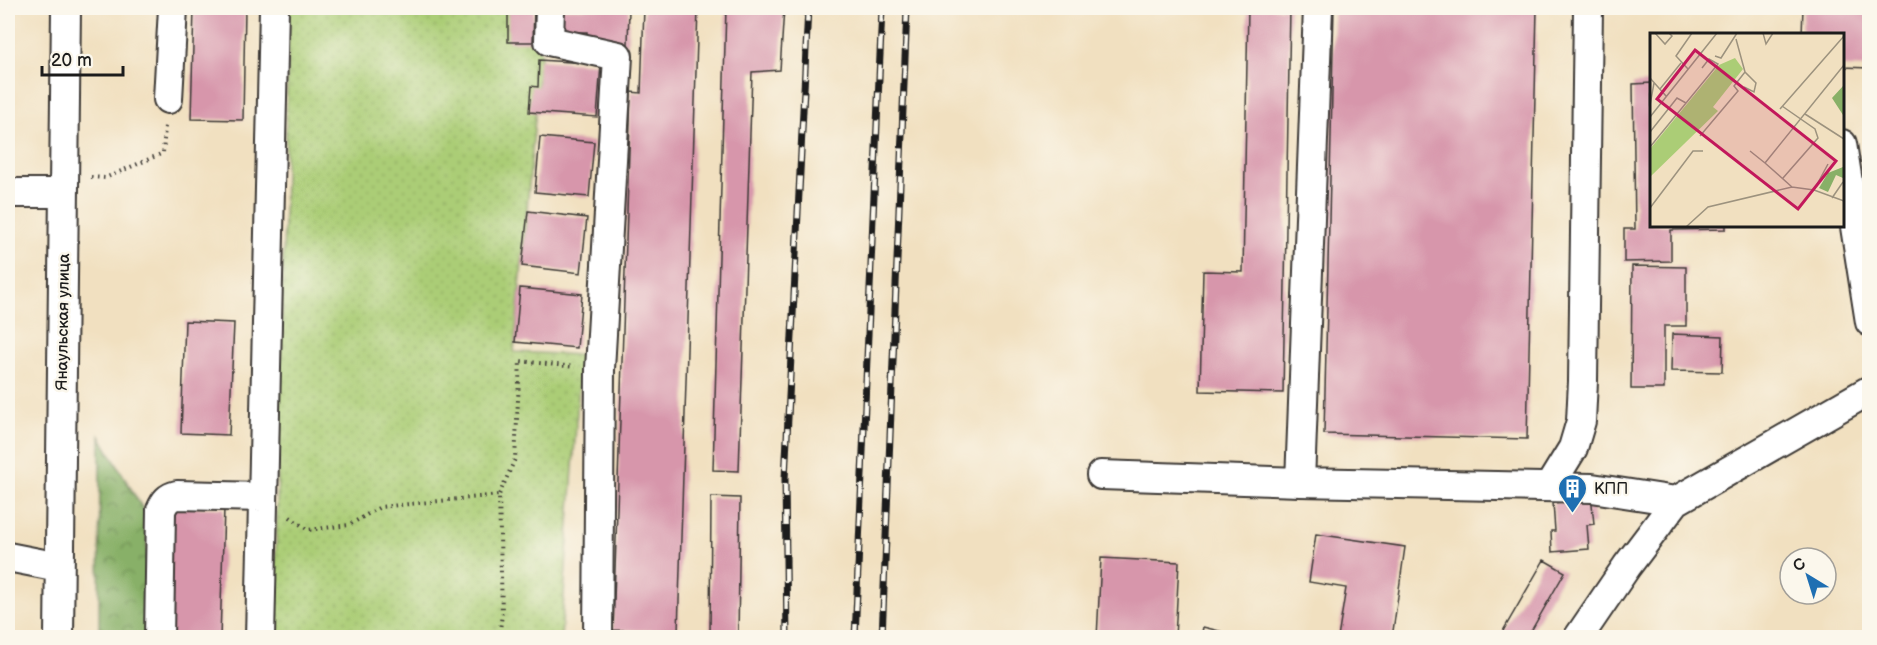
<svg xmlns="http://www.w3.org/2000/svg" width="1877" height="645" viewBox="0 0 1877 645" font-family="'Balsamiq Sans',sans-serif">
<defs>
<pattern id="forest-crowns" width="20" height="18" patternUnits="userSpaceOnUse" patternTransform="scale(1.5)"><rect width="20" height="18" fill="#88b067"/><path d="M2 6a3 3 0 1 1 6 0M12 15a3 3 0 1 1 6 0" fill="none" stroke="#6e8e54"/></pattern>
<pattern id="garden-dots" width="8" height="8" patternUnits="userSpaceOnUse" patternTransform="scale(1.5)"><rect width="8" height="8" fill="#abcd76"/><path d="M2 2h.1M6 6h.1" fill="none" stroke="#93af66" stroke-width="1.8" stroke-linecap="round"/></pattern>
</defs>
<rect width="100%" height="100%" fill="#fbf7ec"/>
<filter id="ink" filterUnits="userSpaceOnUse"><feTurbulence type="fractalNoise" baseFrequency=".0167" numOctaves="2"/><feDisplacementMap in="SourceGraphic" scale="12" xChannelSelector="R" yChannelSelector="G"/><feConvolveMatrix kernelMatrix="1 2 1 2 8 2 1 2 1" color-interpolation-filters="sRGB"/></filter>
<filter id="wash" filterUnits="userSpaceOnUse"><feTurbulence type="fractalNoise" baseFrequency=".008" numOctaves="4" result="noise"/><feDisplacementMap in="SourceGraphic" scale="24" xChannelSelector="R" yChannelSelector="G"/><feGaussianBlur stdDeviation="1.35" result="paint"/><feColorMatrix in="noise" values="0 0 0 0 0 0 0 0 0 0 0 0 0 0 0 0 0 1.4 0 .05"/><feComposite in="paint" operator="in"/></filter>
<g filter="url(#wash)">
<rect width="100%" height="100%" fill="#f1e0c0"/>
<path fill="url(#forest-crowns)" stroke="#526642" stroke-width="1.5" d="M 100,436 L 147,516 L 146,637 L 99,638 Z"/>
<path fill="url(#garden-dots)" stroke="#647449" stroke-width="1.5" d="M 289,8 L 516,8 L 516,20 L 541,52 L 514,352 L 581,355 L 561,637 L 274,638 Z"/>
<g id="blocks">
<path fill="#d796ab" d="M 194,8 L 245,8 L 243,120 L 191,119 Z
M 508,8 L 534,8 L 533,42 L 508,42 Z
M 560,8 L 629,8 L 628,44 L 587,43 L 587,32 L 560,32 Z
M 644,8 L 698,8 L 678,631 L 613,630 L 631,92 L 641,93 Z
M 726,8 L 784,8 L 780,70 L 752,72 L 739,471 L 713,470 Z
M 1248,8 L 1290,8 L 1283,393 L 1200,391 L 1203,271 L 1243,272 Z
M 1334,8 L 1537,8 L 1527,439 L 1324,434 Z
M 1803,8 L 1870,8 L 1870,68 L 1842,67 L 1842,34 L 1802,34 Z
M 539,60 L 601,64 L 597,117 L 529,112 L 531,86 L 538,87 Z
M 1652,83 L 1652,225 L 1726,225 L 1726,229 L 1671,230 L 1671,261 L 1624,262 L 1624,229 L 1635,229 L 1633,84 Z
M 540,137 L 594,142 L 589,197 L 535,192 Z
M 528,211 L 587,218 L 581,273 L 522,266 Z
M 1632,266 L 1686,267 L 1686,326 L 1664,326 L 1664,389 L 1631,389 Z
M 520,288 L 582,294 L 577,348 L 515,342 Z
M 185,321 L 234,323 L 229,435 L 181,433 Z
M 1672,334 L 1723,336 L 1722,372 L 1671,371 Z
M 1591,494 L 1594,524 L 1587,525 L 1589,549 L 1552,552 L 1551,531 L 1555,531 L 1553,503 L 1562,502 L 1562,497 Z
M 711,497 L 740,498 L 738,638 L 710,638 Z
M 167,507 L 224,508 L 220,638 L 163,638 Z
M 1316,534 L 1405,547 L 1392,638 L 1338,638 L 1346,588 L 1309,582 Z
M 1101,558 L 1179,562 L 1175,638 L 1097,638 Z
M 1544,560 L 1565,572 L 1527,638 L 1499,638 Z
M 1203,627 L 1244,637 L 1244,638 L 1201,638 Z"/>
</g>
</g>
<g filter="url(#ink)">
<use href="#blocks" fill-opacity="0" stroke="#3c3935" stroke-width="1.5"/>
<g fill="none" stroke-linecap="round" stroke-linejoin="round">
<defs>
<path id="minor" d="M 550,8 L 549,41 L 618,56 L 600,369 L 598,638
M 1318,8 L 1300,482 L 1592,488 L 1676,501
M 168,99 L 173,8
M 1842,144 L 1870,322
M 8,193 L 63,193
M 1101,475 L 1300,482
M 1549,487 L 1573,448 L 1581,421 L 1583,381 L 1588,8
M 8,557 L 59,567
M 59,638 L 66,8
M 159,638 L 161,510 C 165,501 168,497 177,495 L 263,497
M 260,638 L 274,8
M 1578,638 L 1627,566 L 1676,501 L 1870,390"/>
</defs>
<use href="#minor" stroke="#3c3935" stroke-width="32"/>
<path stroke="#3c3935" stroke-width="4" stroke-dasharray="1.5 4.5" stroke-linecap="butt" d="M 91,177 L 105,178 L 163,153 L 165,126
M 290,517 L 308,530 L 349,525 L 380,507 L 499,495
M 499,638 L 502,614 L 499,495 L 515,459 L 520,361 L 575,367"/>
<use href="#minor" stroke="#fff" stroke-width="28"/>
<defs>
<path id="rail" d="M 787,638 L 785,479 L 808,8
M 855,638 L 882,8
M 882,638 L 907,8"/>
</defs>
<use href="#rail" stroke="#1c1c1c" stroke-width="7"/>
<use href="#rail" stroke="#fbf7ec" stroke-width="4.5" stroke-dasharray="14" stroke-linecap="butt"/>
</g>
</g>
<defs>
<symbol id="building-pin" viewBox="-11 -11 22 30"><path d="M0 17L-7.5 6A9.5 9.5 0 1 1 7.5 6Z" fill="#1f6fb2" stroke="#fbf7ec"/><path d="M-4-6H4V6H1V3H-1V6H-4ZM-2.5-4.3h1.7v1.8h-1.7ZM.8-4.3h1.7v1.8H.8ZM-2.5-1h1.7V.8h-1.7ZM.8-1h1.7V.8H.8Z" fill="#fff"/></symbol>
</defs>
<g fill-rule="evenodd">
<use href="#building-pin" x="1556" y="472" width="33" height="45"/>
</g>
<g text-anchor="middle" stroke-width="5" stroke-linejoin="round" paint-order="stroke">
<g font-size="16" fill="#1c1c1c" stroke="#fbf7ec">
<text transform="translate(62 322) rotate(-89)" y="6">Янаульская улица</text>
</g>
<g font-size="16" fill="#1c1c1c" stroke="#fbf7ec" text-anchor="start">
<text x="1594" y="494">КПП</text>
</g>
</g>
<g transform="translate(1650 33)">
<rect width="194" height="194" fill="#f1e0c0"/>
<path d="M 193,53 L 193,82 L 182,65 ZM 193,134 L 193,145 L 186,142 L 178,159 L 169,155 L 178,140 Z" fill="#88b067"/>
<path d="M 85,25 L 93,36 L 63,74 L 68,78 L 0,144 L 0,116 L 69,32 Z" fill="#abcd76"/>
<path fill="none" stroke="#9c927e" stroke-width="1.5" d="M 5,0 L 15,11 L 22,3 L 19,0M 113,0 L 116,11 L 123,0M 86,6 L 95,39 L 106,50 L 104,59 L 94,54M 65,23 L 71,25 L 87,0M 38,36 L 26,23 L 42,0M 0,45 L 16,63M 10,56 L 31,30M 0,72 L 4,50M 132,73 L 165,96 L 168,105 L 133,145M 130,76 L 194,3M 155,81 L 194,106M 0,84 L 67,0M 0,99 L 27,65 L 36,70M 50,103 L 88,58 L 84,53 L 95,39M 0,114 L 68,31 L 59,26 L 52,35M 100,118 L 115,130M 142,154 L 115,130 L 194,32M 164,157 L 178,131M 182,165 L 193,149M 0,175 L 43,118 L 53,118M 36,194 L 58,174 L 142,154 L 164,157 L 194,168"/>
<path fill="#c2185b" fill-opacity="0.15" stroke="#c2185b" stroke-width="3" d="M 45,17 L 186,128 L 148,176 L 7,66 Z"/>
<rect width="194" height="194" fill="none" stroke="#1c1c1c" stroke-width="3"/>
</g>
<rect width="1877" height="645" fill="none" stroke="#fbf7ec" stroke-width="30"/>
<g transform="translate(1808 576) rotate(322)"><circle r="28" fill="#fbf7ec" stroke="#a29f99" stroke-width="1.5"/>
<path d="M0-4.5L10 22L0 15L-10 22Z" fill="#1f6fb2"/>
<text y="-9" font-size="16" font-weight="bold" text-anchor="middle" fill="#1c1c1c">С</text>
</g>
<path d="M42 66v9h81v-9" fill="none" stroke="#1c1c1c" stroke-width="3"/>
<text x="51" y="66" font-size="18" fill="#1c1c1c" stroke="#fbf7ec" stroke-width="4.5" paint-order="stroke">20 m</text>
</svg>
